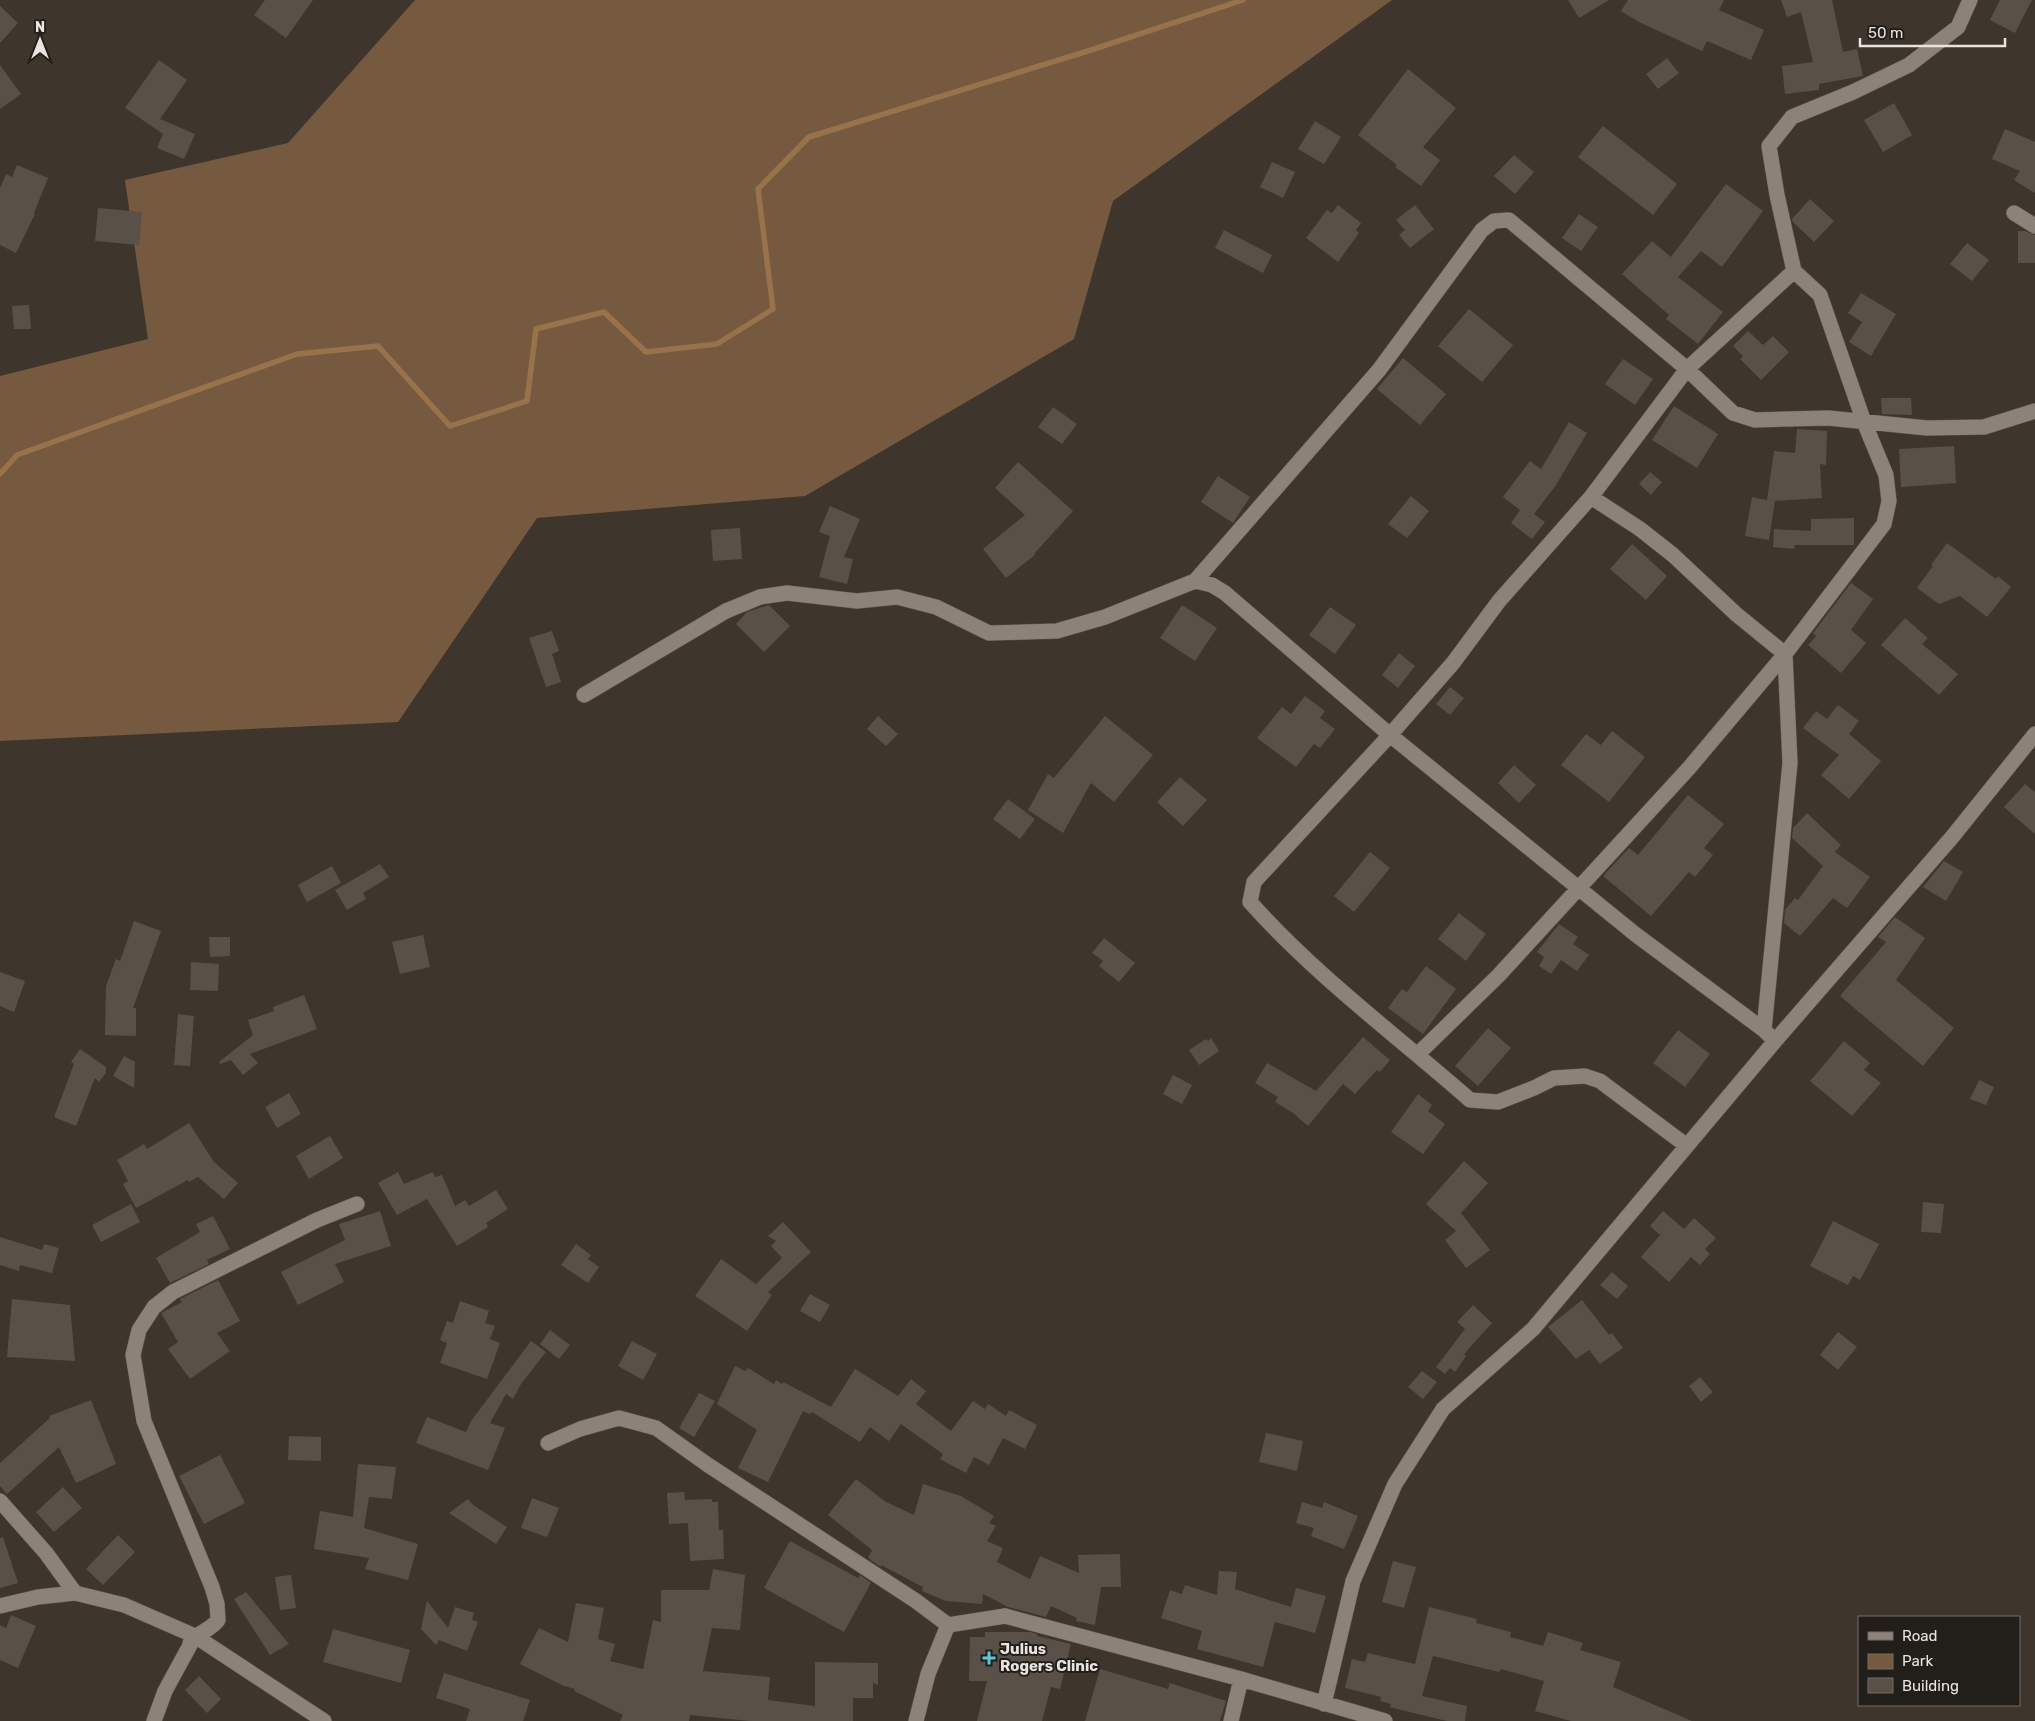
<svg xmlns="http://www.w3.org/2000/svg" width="2035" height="1721" viewBox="0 0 2035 1721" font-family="Rubik,sans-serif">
<rect width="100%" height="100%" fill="#3e362d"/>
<path fill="#755a40" d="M 415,0 L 1392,0 L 1113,201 L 1074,339 L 805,496 L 537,518 L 398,722 L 0,741 L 0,376 L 148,339 L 125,180 L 288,143 Z"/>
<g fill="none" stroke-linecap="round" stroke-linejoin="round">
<path stroke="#97724b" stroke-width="5.5" d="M 0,474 L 17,455 L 297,354 L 378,346 L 450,426 L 527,401 L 536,329 L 604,312 L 646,352 L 717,344 L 773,309 L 758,189 L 809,137 L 1088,51 L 1243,0"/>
</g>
<path fill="#595047" d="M 265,0 L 313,0 L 286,38 L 254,15 Z
M 1568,0 L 1609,0 L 1579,18 Z
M 1628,0 L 1724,0 L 1719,10 L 1764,30 L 1751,60 L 1707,41 L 1702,51 L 1639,22 L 1621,11 Z
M 1781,0 L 1832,0 L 1843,52 L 1857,49 L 1863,76 L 1819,84 L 1819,90 L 1785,94 L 1782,66 L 1813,62 L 1801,12 L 1787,17 Z
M 2000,0 L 2032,0 L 2015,33 L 1990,20 Z
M 0,6 L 18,23 L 0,43 Z
M 1667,58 L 1679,73 L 1658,89 L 1646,74 Z
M 159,60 L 187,80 L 160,119 L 195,134 L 184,159 L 157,148 L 163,134 L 125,108 Z
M 0,65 L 21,94 L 0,109 Z
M 1408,69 L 1456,108 L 1423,147 L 1440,160 L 1421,186 L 1395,167 L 1397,165 L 1358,135 Z
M 1894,103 L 1912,135 L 1883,152 L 1864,120 Z
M 1315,121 L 1341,137 L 1324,164 L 1298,149 Z
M 1603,126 L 1677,184 L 1653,215 L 1578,157 Z
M 2005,129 L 2035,142 L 2035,193 L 2014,180 L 2020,171 L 1992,159 Z
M 1514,155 L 1534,172 L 1515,194 L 1494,176 Z
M 1272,162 L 1295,172 L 1283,198 L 1260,187 Z
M 17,165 L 48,178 L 34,213 L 35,214 L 16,253 L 0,245 L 0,188 L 6,174 L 12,177 Z
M 1726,184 L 1763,211 L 1722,267 L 1701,251 L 1678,277 L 1723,312 L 1698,344 L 1666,319 L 1669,315 L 1622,274 L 1652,241 L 1671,257 Z
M 1810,199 L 1834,221 L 1814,242 L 1793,222 L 1792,219 Z
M 1338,205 L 1361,223 L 1356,230 L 1359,233 L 1338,262 L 1306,238 L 1327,210 L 1332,213 Z
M 1415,205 L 1434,229 L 1410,248 L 1399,235 L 1405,230 L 1396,220 Z
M 98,208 L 142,212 L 139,245 L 95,241 Z
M 1579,214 L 1598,227 L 1581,251 L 1562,238 Z
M 1224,230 L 1272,255 L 1263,273 L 1215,248 Z
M 2018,231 L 2025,231 L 2035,235 L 2035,263 L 2018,263 Z
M 1967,243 L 1989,260 L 1972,281 L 1950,264 Z
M 1861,293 L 1896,314 L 1871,356 L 1849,342 L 1862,322 L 1848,313 Z
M 29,305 L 31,329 L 14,329 L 12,306 Z
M 1469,309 L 1513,345 L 1482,382 L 1438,346 Z
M 1748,331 L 1763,345 L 1773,336 L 1789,352 L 1761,380 L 1740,359 L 1743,356 L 1733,346 Z
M 1403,358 L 1446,394 L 1420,425 L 1377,389 Z
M 1623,359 L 1653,379 L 1635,405 L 1605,384 Z
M 1881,398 L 1911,398 L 1912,415 L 1882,414 Z
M 1674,406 L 1718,434 L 1697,468 L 1652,440 Z
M 1053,407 L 1077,424 L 1062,444 L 1038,427 Z
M 1569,422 L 1587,433 L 1556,485 L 1534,514 L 1545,522 L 1532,539 L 1511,523 L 1520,510 L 1503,497 L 1530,461 L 1541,469 Z
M 1797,429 L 1827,431 L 1826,465 L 1820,464 L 1822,498 L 1773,501 L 1775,501 L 1769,540 L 1745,536 L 1752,497 L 1767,500 L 1774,451 L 1795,453 Z
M 1954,446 L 1956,483 L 1901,487 L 1899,449 Z
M 1018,462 L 1073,511 L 1034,554 L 1035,555 L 1006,578 L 983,549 L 1025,515 L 995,488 Z
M 1650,472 L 1662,482 L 1651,495 L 1639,484 Z
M 1218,476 L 1250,497 L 1233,523 L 1201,502 Z
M 1411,496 L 1429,511 L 1407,538 L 1388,524 Z
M 830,506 L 860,519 L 844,557 L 853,559 L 847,584 L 819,577 L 830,536 L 819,532 Z
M 1854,518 L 1854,545 L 1795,545 L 1794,549 L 1773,547 L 1774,529 L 1811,531 L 1811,519 Z
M 740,528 L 742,559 L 713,561 L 711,530 Z
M 1947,543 L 1996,579 L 1998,576 L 2011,587 L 1987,617 L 1960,596 L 1939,604 L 1917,588 L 1933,566 L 1931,565 Z
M 1632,544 L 1667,576 L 1646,600 L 1610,569 Z
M 1851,583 L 1873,599 L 1851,630 L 1866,643 L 1841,673 L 1808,645 L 1816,636 L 1813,633 Z
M 769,605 L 790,626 L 764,652 L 736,624 L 747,612 Z
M 1182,605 L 1217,628 L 1195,661 L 1160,638 Z
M 1330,607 L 1356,625 L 1335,654 L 1309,635 Z
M 1905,618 L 1928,638 L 1922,644 L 1958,674 L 1939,695 L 1881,645 Z
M 552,631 L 559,651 L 552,654 L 561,682 L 546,687 L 529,638 Z
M 1399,653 L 1415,666 L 1398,688 L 1382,675 Z
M 1450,687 L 1464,698 L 1450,715 L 1436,704 Z
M 1305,696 L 1325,711 L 1320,718 L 1335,729 L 1320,748 L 1314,744 L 1296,767 L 1257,738 L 1282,707 L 1291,714 Z
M 1838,705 L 1859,721 L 1849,734 L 1881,761 L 1849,799 L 1821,775 L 1839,755 L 1803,728 L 1816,711 L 1827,719 Z
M 878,716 L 898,734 L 886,746 L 867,729 Z
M 1105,716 L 1153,755 L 1114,802 L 1091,783 L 1063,833 L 1028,810 L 1048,774 L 1054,778 Z
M 1612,731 L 1645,757 L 1609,802 L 1561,765 L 1586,734 L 1601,745 Z
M 1514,765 L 1536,785 L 1519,803 L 1498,783 Z
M 1180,777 L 1207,800 L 1183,826 L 1157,802 Z
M 2025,784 L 2035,792 L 2035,834 L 2004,807 Z
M 1688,795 L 1724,824 L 1704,848 L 1713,855 L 1695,877 L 1689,872 L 1651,916 L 1603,876 L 1629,848 L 1638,855 Z
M 1008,799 L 1035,819 L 1020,839 L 993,819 Z
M 1807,813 L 1841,845 L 1835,852 L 1870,877 L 1847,908 L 1833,898 L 1800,936 L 1784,923 L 1785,910 L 1795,898 L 1798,900 L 1823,866 L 1792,838 L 1793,828 Z
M 1370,852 L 1390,868 L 1354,912 L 1334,896 Z
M 1944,861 L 1963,872 L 1946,901 L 1923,887 Z
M 380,864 L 389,877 L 363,893 L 366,899 L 347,910 L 335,890 Z
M 332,866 L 341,883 L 307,902 L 298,885 Z
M 1459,913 L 1486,934 L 1466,961 L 1438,939 Z
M 1895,917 L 1925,938 L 1896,980 L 1954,1028 L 1923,1066 L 1840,996 L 1886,942 L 1878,937 Z
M 134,921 L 161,931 L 133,1008 L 136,1008 L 136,1036 L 105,1035 L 106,986 L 116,959 L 120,961 Z
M 1559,924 L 1578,937 L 1573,944 L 1589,955 L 1577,971 L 1561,960 L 1551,974 L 1539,966 L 1544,957 L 1537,952 Z
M 423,935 L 430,967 L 400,974 L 392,942 Z
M 209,937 L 230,937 L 230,956 L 210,957 Z
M 1104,938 L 1135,963 L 1119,982 L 1099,966 L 1103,961 L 1092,953 Z
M 191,962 L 219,964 L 218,991 L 190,990 Z
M 1426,966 L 1456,989 L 1423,1034 L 1388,1008 L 1402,989 L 1407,992 Z
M 0,972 L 25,981 L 14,1012 L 0,1006 Z
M 304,995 L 317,1029 L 250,1054 L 258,1063 L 243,1075 L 231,1060 L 220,1064 L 219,1062 L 253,1035 L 248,1020 L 274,1011 L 273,1007 Z
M 178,1014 L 194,1016 L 190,1066 L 174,1065 Z
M 1488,1028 L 1511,1048 L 1478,1086 L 1455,1066 Z
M 1678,1030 L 1710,1054 L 1685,1087 L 1653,1063 Z
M 1363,1037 L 1390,1060 L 1380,1072 L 1377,1070 L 1355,1094 L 1343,1084 L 1308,1126 L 1293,1113 L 1275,1102 L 1278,1097 L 1255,1083 L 1267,1063 L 1316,1091 Z
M 1211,1038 L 1219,1051 L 1199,1065 L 1189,1050 L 1206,1039 L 1208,1041 Z
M 1844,1041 L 1870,1063 L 1864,1070 L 1881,1083 L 1852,1116 L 1810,1081 Z
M 80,1049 L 106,1067 L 106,1073 L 99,1082 L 95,1078 L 76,1126 L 54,1117 L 74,1064 L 71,1062 Z
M 124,1056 L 135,1062 L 134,1088 L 113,1076 Z
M 1173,1075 L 1192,1085 L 1182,1104 L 1163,1094 Z
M 1979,1080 L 1994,1087 L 1986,1105 L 1970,1099 Z
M 289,1093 L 301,1114 L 277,1128 L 265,1107 Z
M 1418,1094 L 1432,1105 L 1428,1111 L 1445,1124 L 1423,1154 L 1391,1132 Z
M 189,1123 L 214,1162 L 238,1183 L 224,1199 L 198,1177 L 189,1182 L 188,1180 L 136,1208 L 123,1184 L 128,1181 L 117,1160 L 144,1144 L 147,1149 Z
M 330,1136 L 343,1158 L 309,1179 L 296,1156 Z
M 1464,1161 L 1488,1183 L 1461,1213 L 1490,1250 L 1466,1268 L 1445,1240 L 1456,1231 L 1426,1204 Z
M 398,1172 L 404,1184 L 433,1172 L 435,1177 L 442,1175 L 455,1206 L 465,1200 L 469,1206 L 496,1190 L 508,1209 L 486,1223 L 488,1227 L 457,1246 L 427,1199 L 397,1215 L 378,1183 Z
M 1923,1202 L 1944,1204 L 1941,1233 L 1921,1232 Z
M 131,1204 L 140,1222 L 101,1242 L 92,1225 Z
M 380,1211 L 391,1246 L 335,1264 L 344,1282 L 298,1305 L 281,1272 L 345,1240 L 339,1224 Z
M 1663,1211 L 1684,1229 L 1694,1218 L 1716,1238 L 1705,1249 L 1710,1254 L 1700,1265 L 1691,1257 L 1669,1282 L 1641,1257 L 1660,1235 L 1650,1226 Z
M 213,1216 L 230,1249 L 207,1260 L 209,1264 L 170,1283 L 156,1258 L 200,1232 L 196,1224 Z
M 1833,1221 L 1879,1244 L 1860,1280 L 1853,1276 L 1848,1285 L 1810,1266 Z
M 783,1222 L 811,1252 L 768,1292 L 772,1295 L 747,1331 L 695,1296 L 721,1259 L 756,1284 L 782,1258 L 771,1246 L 776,1241 L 768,1236 Z
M 0,1237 L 42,1250 L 44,1244 L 59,1248 L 52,1273 L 20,1265 L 19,1271 L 0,1265 Z
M 576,1244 L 591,1255 L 588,1259 L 599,1267 L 588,1283 L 561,1265 Z
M 1612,1272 L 1628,1286 L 1617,1299 L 1600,1285 Z
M 218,1280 L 240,1321 L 217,1333 L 230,1351 L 190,1379 L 168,1349 L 178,1342 L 161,1313 L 182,1302 L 180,1299 Z
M 810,1294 L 830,1305 L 820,1322 L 800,1311 Z
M 12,1299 L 70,1305 L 75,1361 L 7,1357 Z
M 1582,1300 L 1609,1335 L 1612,1333 L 1623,1348 L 1600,1364 L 1589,1350 L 1576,1359 L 1548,1327 Z
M 460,1301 L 489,1311 L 485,1323 L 495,1326 L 490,1339 L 500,1343 L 487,1379 L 440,1363 L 447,1343 L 440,1340 L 447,1321 L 453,1323 Z
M 1473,1305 L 1492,1323 L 1464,1354 L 1466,1356 L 1455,1372 L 1450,1368 L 1445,1374 L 1436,1367 L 1465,1329 L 1457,1322 Z
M 550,1330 L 570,1345 L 559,1359 L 540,1344 Z
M 1838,1332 L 1857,1347 L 1838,1370 L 1820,1355 Z
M 531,1341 L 546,1352 L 521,1384 L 513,1399 L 506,1394 L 490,1423 L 505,1428 L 488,1470 L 416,1443 L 427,1417 L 466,1432 L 471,1421 Z
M 632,1341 L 657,1354 L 643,1380 L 618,1366 Z
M 735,1366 L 745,1371 L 748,1368 L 774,1384 L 776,1380 L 782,1384 L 783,1382 L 831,1407 L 855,1369 L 898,1396 L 911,1379 L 926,1391 L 916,1404 L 951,1431 L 973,1401 L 985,1409 L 988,1404 L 1006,1416 L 1009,1410 L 1037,1425 L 1025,1449 L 1003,1438 L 989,1465 L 974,1457 L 966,1473 L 940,1459 L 943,1454 L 901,1424 L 889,1441 L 870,1427 L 860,1442 L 812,1412 L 810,1414 L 803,1411 L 768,1482 L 738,1468 L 757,1430 L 717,1404 Z
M 1422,1371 L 1437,1382 L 1423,1399 L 1408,1387 Z
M 1700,1377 L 1713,1392 L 1701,1402 L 1689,1386 Z
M 699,1393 L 715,1401 L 694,1437 L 679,1428 Z
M 91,1400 L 116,1464 L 76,1483 L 59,1447 L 7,1494 L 0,1486 L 0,1463 L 50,1418 L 49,1416 Z
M 1266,1433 L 1303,1441 L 1297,1471 L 1259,1462 Z
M 289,1436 L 321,1437 L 321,1461 L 288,1460 Z
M 220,1455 L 245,1503 L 204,1524 L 179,1476 Z
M 358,1464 L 396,1467 L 392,1499 L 369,1497 L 364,1528 L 418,1544 L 408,1580 L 365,1569 L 369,1558 L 314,1549 L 320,1511 L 353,1517 Z
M 856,1479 L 886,1502 L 914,1515 L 923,1484 L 961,1496 L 994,1516 L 989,1523 L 996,1526 L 987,1541 L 1003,1548 L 997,1562 L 1030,1579 L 1040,1556 L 1079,1573 L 1078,1555 L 1120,1554 L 1121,1587 L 1101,1587 L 1095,1625 L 1076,1621 L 1077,1618 L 1051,1606 L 1046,1617 L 1008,1607 L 983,1594 L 982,1604 L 946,1601 L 922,1591 L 923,1587 L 881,1565 L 881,1567 L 868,1558 L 872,1550 L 828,1515 Z
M 63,1487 L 82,1508 L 54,1532 L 36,1512 Z
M 684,1492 L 685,1500 L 712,1499 L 712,1502 L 718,1502 L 719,1530 L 723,1530 L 724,1559 L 690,1561 L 688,1523 L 669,1524 L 667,1493 Z
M 532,1498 L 559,1508 L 547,1537 L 521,1528 Z
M 468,1499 L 473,1505 L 507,1527 L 496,1544 L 449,1513 Z
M 1302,1502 L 1322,1508 L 1324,1502 L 1358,1516 L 1344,1549 L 1311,1536 L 1314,1528 L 1296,1523 Z
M 118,1535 L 135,1552 L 103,1585 L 86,1569 Z
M 3,1537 L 18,1583 L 0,1588 L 0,1538 Z
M 790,1541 L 858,1578 L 860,1575 L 871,1583 L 844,1632 L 764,1588 Z
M 1393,1561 L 1416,1567 L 1404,1608 L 1382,1602 Z
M 713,1569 L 745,1575 L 740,1630 L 712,1628 L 703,1671 L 770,1677 L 768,1700 L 815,1706 L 815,1662 L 878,1663 L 878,1685 L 873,1683 L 873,1698 L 853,1698 L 853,1721 L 750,1721 L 690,1715 L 689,1721 L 620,1721 L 623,1715 L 574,1691 L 575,1689 L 564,1686 L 520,1664 L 539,1628 L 568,1642 L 576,1603 L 604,1608 L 598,1639 L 615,1644 L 610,1661 L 643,1669 L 653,1620 L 661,1622 L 661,1590 L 709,1590 Z
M 1219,1571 L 1237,1572 L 1235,1589 L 1291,1607 L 1296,1588 L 1326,1596 L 1315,1633 L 1275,1622 L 1263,1667 L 1197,1649 L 1202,1631 L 1161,1618 L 1170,1590 L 1182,1594 L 1185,1585 L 1217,1595 Z
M 291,1575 L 296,1608 L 280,1610 L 275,1577 Z
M 246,1592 L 289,1644 L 270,1655 L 234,1599 Z
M 427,1601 L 448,1628 L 455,1607 L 474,1613 L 472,1620 L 478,1622 L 467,1651 L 439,1640 L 436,1645 L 421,1629 Z
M 1429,1607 L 1477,1619 L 1476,1623 L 1511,1632 L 1510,1637 L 1543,1646 L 1548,1632 L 1583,1643 L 1580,1650 L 1621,1662 L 1613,1687 L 1692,1721 L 1571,1721 L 1535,1711 L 1544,1681 L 1501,1669 L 1499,1672 L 1433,1656 L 1422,1696 L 1467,1706 L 1465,1721 L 1447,1721 L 1401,1710 L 1390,1707 L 1391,1704 L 1380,1701 L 1381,1697 L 1345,1688 L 1352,1659 L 1365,1662 L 1368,1653 L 1415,1664 Z
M 11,1615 L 36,1626 L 18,1668 L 0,1660 L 0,1625 L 6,1628 Z
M 333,1629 L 410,1650 L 401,1683 L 323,1662 Z
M 985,1632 L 1030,1632 L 1037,1634 L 1037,1636 L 1071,1644 L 1060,1689 L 1051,1687 L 1042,1721 L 977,1721 L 987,1681 L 969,1681 L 970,1637 L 985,1637 Z
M 1100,1669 L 1168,1689 L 1170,1683 L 1226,1701 L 1220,1721 L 1085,1721 Z
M 444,1673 L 530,1700 L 523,1721 L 466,1721 L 470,1709 L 436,1698 Z
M 199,1676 L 221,1699 L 207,1713 L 185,1690 Z"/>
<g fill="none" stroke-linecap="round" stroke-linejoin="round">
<defs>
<path id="street" d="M 2014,213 L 2035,226
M 1591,497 L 1640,529 L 1673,555 L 1736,614 L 1785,654 L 1790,763 L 1764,1030
M 1195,581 L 1212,585 L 1225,593 L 1390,735 L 1635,934 L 1764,1030 L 1775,1041
M 584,695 L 726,611 L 760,597 L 787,593 L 857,601 L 897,597 L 936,607 L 989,633 L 1057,631 L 1105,617 L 1195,581 L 1379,370 L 1482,230 L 1494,221 L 1509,220 L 1687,369 L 1733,413 L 1755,420 L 1828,418 L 1927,428 L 1984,427 L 2035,411
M 1418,1054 L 1499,975 L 1689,768 L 1785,654 L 1884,524 L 1889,501 L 1886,475 L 1864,422 L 1820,295 L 1794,271
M 1687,1146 L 1600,1081 L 1585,1076 L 1554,1078 L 1534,1088 L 1498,1102 L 1470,1100 C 1396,1035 1316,976 1250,902 L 1254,882 L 1390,735 L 1453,663 L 1499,601 L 1591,497 L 1687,369 L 1794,271 L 1777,195 L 1769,146 L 1792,117 L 1853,92 L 1909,65 L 1958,27 L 1970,0
M 548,1443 L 580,1429 L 619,1418 L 656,1428 L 708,1465 L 916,1601 L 948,1625
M 0,1501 L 46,1553 L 75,1593
M 1005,1616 L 1241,1679 L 1385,1721
M 195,1636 L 190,1643 C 197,1632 210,1631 218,1620 L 217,1604 L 212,1587 L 144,1421 L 133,1355 L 139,1330 L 154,1307 L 173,1292 L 317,1220 L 357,1204
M 1324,1704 L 1353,1581 L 1395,1484 L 1443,1409 L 1533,1329 L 1775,1041 L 1953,836 L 2035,734
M 154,1721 L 165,1691 L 195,1636
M 1231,1721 L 1241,1679"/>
<path id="secondary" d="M 0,1606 L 38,1597 L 75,1593 L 124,1605 L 195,1636 L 324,1721
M 916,1721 L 928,1674 L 948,1625 L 1005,1616"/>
</defs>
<use href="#street" stroke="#5c554e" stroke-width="16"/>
<use href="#secondary" stroke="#5c554e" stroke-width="16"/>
<use href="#street" stroke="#8c8279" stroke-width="15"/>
<use href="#secondary" stroke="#8c8279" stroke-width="15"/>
</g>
<path fill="#56c9e1" stroke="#221e1a" stroke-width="2" d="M986.5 1650.5h5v5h5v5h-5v5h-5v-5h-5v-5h5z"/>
<g text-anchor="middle" stroke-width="4" stroke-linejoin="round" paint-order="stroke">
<g font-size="15" font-weight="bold" fill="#e9e4df" stroke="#221e1a" text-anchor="start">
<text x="1000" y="1654">Julius<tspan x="1000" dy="17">Rogers Clinic</tspan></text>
</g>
</g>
<rect x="1858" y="1616" width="162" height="90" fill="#221e1a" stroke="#726d69"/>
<rect x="1868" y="1632" width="25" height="8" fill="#8c8279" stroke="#726d69"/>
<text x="1902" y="1641" font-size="15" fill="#e9e4df">Road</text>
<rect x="1868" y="1654" width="25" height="15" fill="#755a40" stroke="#726d69"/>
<text x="1902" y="1666" font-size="15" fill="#e9e4df">Park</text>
<rect x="1868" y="1678" width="25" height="15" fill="#595047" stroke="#726d69"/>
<text x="1902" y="1691" font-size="15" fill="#e9e4df">Building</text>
<g transform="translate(40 40)" stroke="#221e1a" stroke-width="4" paint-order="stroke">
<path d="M0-4L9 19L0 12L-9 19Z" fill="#e9e4df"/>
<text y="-8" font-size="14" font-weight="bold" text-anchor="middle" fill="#e9e4df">N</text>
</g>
<path d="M1860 38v8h145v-8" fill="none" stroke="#e9e4df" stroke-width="2.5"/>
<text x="1868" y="38" font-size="15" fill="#e9e4df" stroke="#221e1a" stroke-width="4" paint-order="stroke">50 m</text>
</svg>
